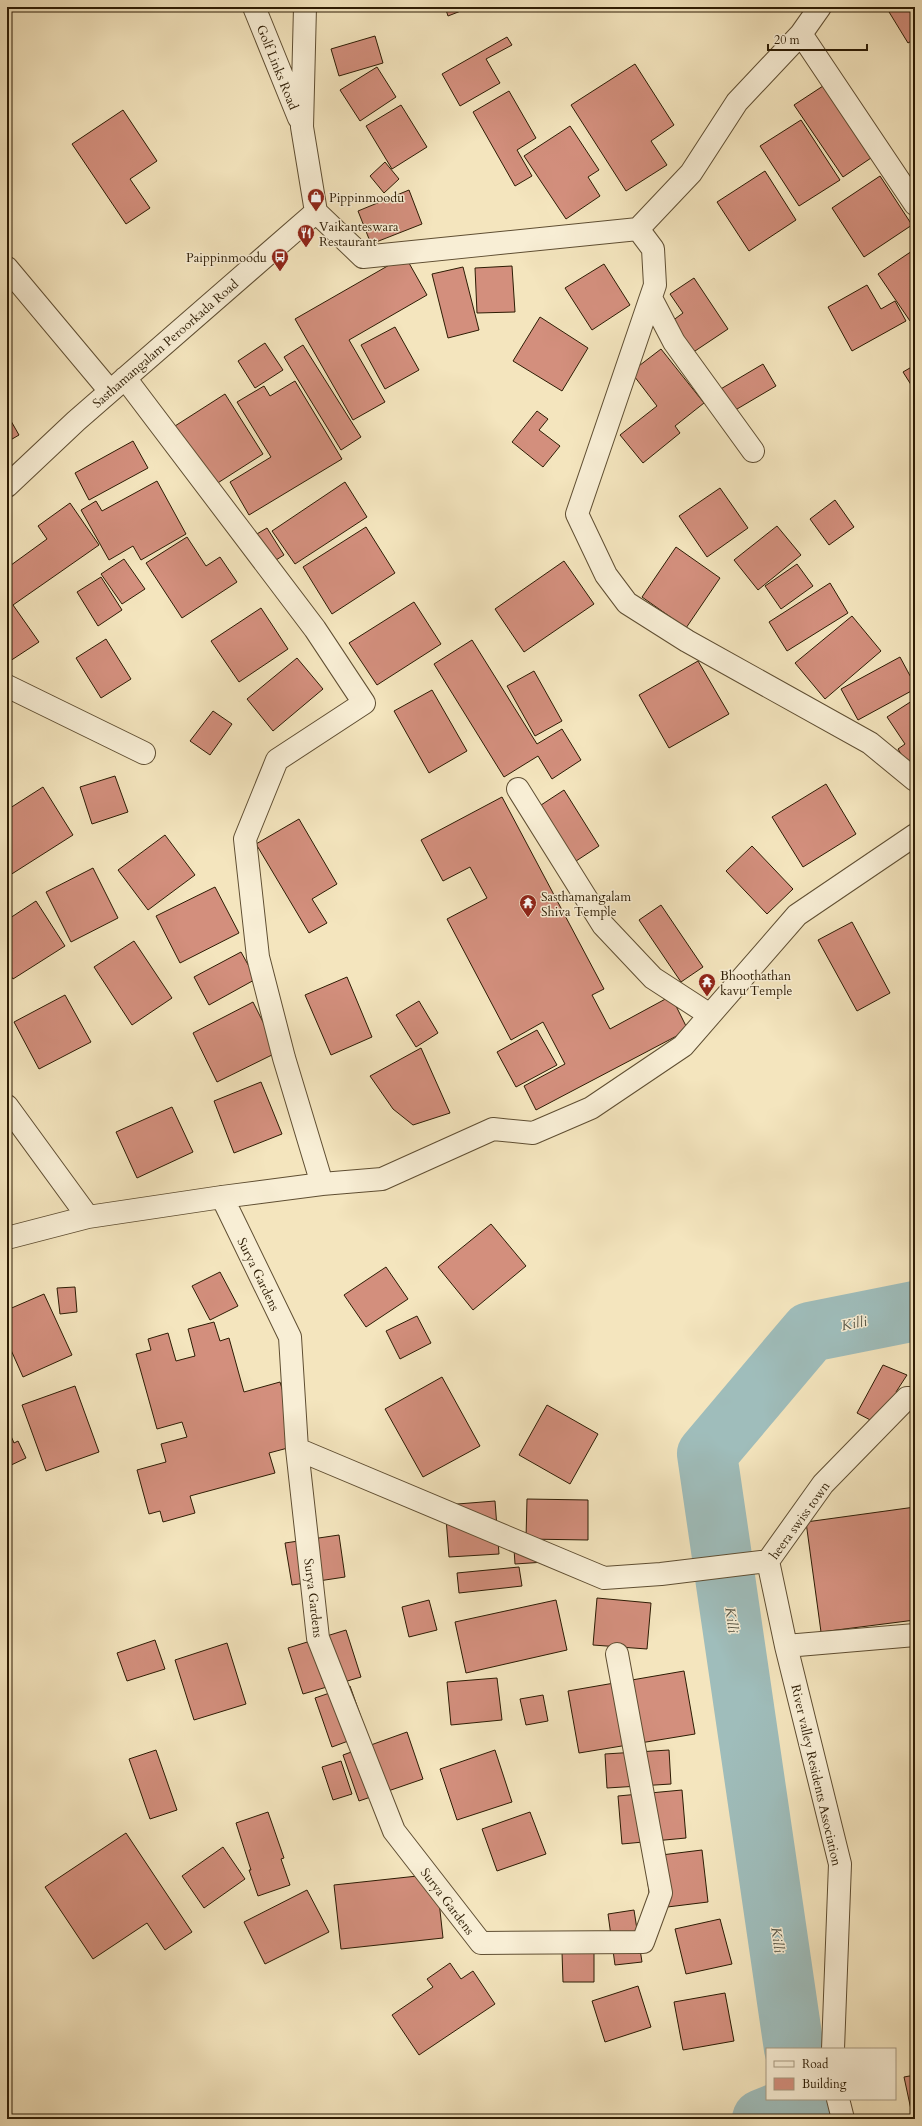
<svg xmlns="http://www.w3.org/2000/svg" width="922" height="2126" viewBox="0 0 922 2126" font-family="Cardo,serif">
<rect width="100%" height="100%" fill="#f4e5be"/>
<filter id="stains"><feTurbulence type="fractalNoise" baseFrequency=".005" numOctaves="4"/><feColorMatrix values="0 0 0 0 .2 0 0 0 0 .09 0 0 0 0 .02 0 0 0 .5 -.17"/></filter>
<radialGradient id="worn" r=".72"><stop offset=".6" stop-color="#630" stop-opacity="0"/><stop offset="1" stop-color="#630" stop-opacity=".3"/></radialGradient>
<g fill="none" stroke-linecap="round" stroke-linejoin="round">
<path stroke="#9fbdbb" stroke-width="60" d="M 794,2049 L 707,1454 L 810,1332 L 915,1311
M 762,2119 L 802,2103 L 802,2099"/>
</g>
<path fill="#d38f7d" stroke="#2d1c04" d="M 445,7 L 471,7 L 448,16 Z
M 886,7 L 915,7 L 915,39 L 908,43 Z
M 375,36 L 383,63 L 339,76 L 331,49 Z
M 507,37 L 512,45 L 486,59 L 500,83 L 460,106 L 442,74 Z
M 635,64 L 674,125 L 651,141 L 667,165 L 626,191 L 571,105 Z
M 377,67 L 396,97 L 360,121 L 340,90 Z
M 823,86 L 871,158 L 843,177 L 794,105 Z
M 509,91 L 536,138 L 517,150 L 532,176 L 515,186 L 473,112 Z
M 401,105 L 427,147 L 392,169 L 366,126 Z
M 123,110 L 157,161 L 130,179 L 150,208 L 126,224 L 72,144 Z
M 801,120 L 840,180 L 799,206 L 760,146 Z
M 570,126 L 599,170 L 588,177 L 600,196 L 566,219 L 524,156 Z
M 385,162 L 399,179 L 384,193 L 370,176 Z
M 765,171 L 796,220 L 749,251 L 717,202 Z
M 880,176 L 912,225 L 864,257 L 832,208 Z
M 409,190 L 422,224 L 371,244 L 358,211 Z
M 912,251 L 915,255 L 915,318 L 910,321 L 878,274 Z
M 405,256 L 427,295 L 349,340 L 385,402 L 353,420 L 295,319 Z
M 604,264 L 630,305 L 592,330 L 565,288 Z
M 512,266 L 515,312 L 477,313 L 475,268 Z
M 463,267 L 479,330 L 448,338 L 432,274 Z
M 694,278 L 728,329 L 689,355 L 668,324 L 683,313 L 670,294 Z
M 867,285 L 881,309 L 895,301 L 906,321 L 852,351 L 828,307 Z
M 540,317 L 588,348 L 562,391 L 513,361 Z
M 395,327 L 419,370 L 385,389 L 361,345 Z
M 265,343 L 283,370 L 255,388 L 238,361 Z
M 303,345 L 361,437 L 341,450 L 284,357 Z
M 661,349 L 704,403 L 675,426 L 680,433 L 643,463 L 620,435 L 657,406 L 631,372 Z
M 763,364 L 776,386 L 732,412 L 719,390 Z
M 915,365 L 915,391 L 903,372 Z
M 295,381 L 342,459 L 249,515 L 230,482 L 271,457 L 237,402 L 264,386 L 270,396 Z
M 225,394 L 263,454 L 213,486 L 175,426 Z
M 537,411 L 548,419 L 539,430 L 560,446 L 543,467 L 512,442 Z
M 7,414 L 19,435 L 7,442 Z
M 133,441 L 148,468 L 89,500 L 75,473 Z
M 157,481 L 186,534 L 141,560 L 133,546 L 109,560 L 81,510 L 96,501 L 102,511 Z
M 345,482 L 367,517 L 295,564 L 272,531 Z
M 720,488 L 748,528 L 707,557 L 679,516 Z
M 835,500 L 854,527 L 829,545 L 810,519 Z
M 70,503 L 99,545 L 13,605 L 39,642 L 7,663 L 7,568 L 47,539 L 38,526 Z
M 777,526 L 801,555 L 758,590 L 734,560 Z
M 366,527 L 395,573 L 332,614 L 303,567 Z
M 267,528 L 284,555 L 268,565 L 250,538 Z
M 187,537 L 206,566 L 220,557 L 237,582 L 182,618 L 146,563 Z
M 676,547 L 720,578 L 686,628 L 642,597 Z
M 124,559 L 145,589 L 122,604 L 101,574 Z
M 564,561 L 594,604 L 524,652 L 495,609 Z
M 797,564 L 813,586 L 781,609 L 765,586 Z
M 101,577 L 122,610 L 98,626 L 77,592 Z
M 830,583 L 848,613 L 787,651 L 769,622 Z
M 414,602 L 441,644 L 377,685 L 349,643 Z
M 261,608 L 288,649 L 239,682 L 211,641 Z
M 852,616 L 881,651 L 825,699 L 795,663 Z
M 106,639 L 131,679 L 101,698 L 76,658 Z
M 472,640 L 537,744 L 562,729 L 581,760 L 552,779 L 538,756 L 504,777 L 434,664 Z
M 900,657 L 915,685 L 915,689 L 858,720 L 841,689 Z
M 297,658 L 323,689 L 273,731 L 247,699 Z
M 698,661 L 729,714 L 669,748 L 639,695 Z
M 534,671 L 562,721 L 535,736 L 507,686 Z
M 432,690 L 467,751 L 429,773 L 394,711 Z
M 915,699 L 915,767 L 911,770 L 898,749 L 905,744 L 887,717 Z
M 213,711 L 232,724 L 210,755 L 190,741 Z
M 115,776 L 128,812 L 92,824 L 80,787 Z
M 826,784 L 856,834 L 803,867 L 772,817 Z
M 43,787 L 73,835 L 7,877 L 7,810 Z
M 564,790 L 599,846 L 573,863 L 538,807 Z
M 502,797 L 604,989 L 592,995 L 610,1029 L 671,996 L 688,1030 L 536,1110 L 524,1086 L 565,1064 L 543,1022 L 511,1040 L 447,919 L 487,898 L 470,867 L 443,881 L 421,840 Z
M 299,819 L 337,884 L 312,899 L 327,923 L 309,933 L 256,844 Z
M 165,835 L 195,875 L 148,910 L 118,870 Z
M 752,846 L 793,889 L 767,914 L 726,871 Z
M 93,868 L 118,918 L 71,942 L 46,892 Z
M 215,887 L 239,933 L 180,963 L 156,916 Z
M 36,901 L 65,946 L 13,979 L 7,970 L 7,920 Z
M 661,905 L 703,967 L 681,982 L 639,920 Z
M 852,922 L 890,993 L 857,1011 L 818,940 Z
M 134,941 L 172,998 L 132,1025 L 94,967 Z
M 241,952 L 256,979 L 209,1005 L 194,977 Z
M 347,977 L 372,1037 L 331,1055 L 305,995 Z
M 65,995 L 91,1042 L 39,1069 L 14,1022 Z
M 419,1001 L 438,1033 L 416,1047 L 396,1015 Z
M 253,1002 L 278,1052 L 217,1082 L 193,1033 Z
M 537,1030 L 557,1065 L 516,1087 L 497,1052 Z
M 421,1048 L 450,1113 L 413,1125 L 393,1109 L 370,1076 Z
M 261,1082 L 282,1134 L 234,1153 L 214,1101 Z
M 172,1107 L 193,1152 L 137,1178 L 116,1132 Z
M 491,1224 L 526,1266 L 473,1310 L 438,1267 Z
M 386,1267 L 408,1299 L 366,1327 L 344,1295 Z
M 220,1272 L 238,1306 L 210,1320 L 192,1286 Z
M 75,1287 L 77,1312 L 60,1314 L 57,1288 Z
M 44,1294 L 72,1355 L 23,1377 L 7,1341 L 7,1310 Z
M 417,1316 L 431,1343 L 400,1359 L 386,1331 Z
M 214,1322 L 220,1341 L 229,1338 L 244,1392 L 280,1382 L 299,1445 L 269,1453 L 275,1473 L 190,1496 L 195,1513 L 163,1522 L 160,1511 L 149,1514 L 137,1470 L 166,1462 L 161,1444 L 187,1437 L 182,1422 L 157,1429 L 136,1354 L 151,1350 L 148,1339 L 168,1333 L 176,1361 L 195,1356 L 188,1329 Z
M 883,1365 L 907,1375 L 896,1392 L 901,1395 L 876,1423 L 857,1413 Z
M 442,1377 L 480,1446 L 423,1477 L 385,1409 Z
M 75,1386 L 99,1452 L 46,1471 L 22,1405 Z
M 547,1405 L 598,1434 L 570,1484 L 519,1455 Z
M 7,1427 L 14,1443 L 18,1441 L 26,1458 L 7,1467 Z
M 527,1499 L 588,1500 L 588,1540 L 526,1539 Z
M 495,1501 L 499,1554 L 449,1557 L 445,1505 Z
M 915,1507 L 915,1620 L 821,1632 L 806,1522 Z
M 339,1535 L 345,1577 L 292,1585 L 285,1543 Z
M 559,1547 L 560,1561 L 515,1564 L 514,1549 Z
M 519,1567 L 522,1586 L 459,1593 L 457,1573 Z
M 597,1598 L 651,1603 L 647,1649 L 593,1645 Z
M 429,1600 L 437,1630 L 409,1637 L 402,1607 Z
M 556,1600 L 567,1650 L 466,1673 L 455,1622 Z
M 346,1630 L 361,1677 L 303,1694 L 288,1648 Z
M 155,1640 L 165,1669 L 127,1681 L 117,1653 Z
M 227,1643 L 246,1704 L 194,1720 L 175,1660 Z
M 684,1671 L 695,1734 L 579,1753 L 568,1691 Z
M 497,1678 L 502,1720 L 451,1725 L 447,1682 Z
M 350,1686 L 367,1734 L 332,1747 L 315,1698 Z
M 543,1695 L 548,1721 L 526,1725 L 520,1699 Z
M 407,1732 L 423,1779 L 359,1801 L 343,1755 Z
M 156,1750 L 177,1810 L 150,1819 L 129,1759 Z
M 495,1750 L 512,1802 L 457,1820 L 440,1769 Z
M 669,1750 L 671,1784 L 607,1788 L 605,1754 Z
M 341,1761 L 352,1794 L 333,1800 L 322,1767 Z
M 682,1790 L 686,1838 L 622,1844 L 618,1796 Z
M 268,1812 L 284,1858 L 281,1859 L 290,1885 L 258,1896 L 249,1870 L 251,1870 L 236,1823 Z
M 530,1812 L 546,1854 L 497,1871 L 482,1829 Z
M 126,1833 L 192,1932 L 165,1950 L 147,1923 L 93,1959 L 45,1887 Z
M 223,1847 L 245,1879 L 204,1908 L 182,1876 Z
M 702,1850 L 708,1902 L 651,1909 L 645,1857 Z
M 436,1874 L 443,1938 L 341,1949 L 334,1885 Z
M 307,1890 L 329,1932 L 265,1964 L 244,1922 Z
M 634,1910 L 642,1962 L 615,1965 L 608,1914 Z
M 720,1919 L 732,1964 L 686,1974 L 675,1929 Z
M 594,1951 L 594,1982 L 563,1982 L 562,1952 Z
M 450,1963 L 461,1979 L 473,1971 L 495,2004 L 419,2055 L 392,2015 L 433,1987 L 427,1979 Z
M 638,1986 L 651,2027 L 605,2042 L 592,2001 Z
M 725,1993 L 734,2041 L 683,2050 L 674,2002 Z
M 915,2075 L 915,2119 L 913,2119 L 904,2077 Z"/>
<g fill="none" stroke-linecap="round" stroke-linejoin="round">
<defs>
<path id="minor" d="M 254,7 L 299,118
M 801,34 L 915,204
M 316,212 L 363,257 L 638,229 L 691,173 L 737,102 L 801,34 L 820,7
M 638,229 L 653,249 L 655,285 L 577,514 L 606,575 L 627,603 L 687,641 L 870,743 L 915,780
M 7,268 L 110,391
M 651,298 L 674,342 L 753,451
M 125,378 L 315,629 L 364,703 L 277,760 L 245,839 L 258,957 L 284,1058 L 322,1184
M 7,486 L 76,421 L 316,212 L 302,127 L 305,7
M 7,686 L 144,753
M 518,789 L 603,925 L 653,978 L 710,1015
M 7,1106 L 88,1217 L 7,1238
M 222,1197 L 290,1337 L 297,1449 L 604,1578 L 661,1574 L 768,1561
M 88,1217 L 222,1197 L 322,1184 L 382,1179 L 493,1129 L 533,1133 L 591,1108 L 683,1046 L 797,915 L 915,835
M 915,1398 L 907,1398 L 823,1484 L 768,1561 L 786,1646 L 915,1635
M 297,1449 L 318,1638 L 394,1831 L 481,1943 L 643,1942 L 661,1893 L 617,1654
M 786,1646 L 840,1864 L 833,2049
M 838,2099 L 843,2119"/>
</defs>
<use href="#minor" stroke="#5f4e32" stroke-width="24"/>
<use href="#minor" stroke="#f8eed5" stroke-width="22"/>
</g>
<defs>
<symbol id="shop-pin" viewBox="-11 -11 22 30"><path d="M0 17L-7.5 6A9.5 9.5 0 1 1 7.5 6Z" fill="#8f2418" stroke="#f8eed5"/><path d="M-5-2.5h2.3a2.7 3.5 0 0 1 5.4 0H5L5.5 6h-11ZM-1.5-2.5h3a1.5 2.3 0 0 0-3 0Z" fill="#fff"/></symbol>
<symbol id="restaurant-pin" viewBox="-11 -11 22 30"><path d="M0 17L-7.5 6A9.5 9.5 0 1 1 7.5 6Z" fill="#8f2418" stroke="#f8eed5"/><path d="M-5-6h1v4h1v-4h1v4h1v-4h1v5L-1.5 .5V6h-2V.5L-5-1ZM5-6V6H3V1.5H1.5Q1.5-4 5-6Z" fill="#fff"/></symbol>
<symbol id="bus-pin" viewBox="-11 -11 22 30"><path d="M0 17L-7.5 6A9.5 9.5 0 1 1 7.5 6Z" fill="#8f2418" stroke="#f8eed5"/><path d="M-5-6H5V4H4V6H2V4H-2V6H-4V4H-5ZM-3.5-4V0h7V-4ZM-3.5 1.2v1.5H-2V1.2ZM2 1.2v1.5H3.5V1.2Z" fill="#fff"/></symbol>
<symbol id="temple-pin" viewBox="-11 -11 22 30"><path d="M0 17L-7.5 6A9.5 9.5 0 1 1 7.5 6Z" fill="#8f2418" stroke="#f8eed5"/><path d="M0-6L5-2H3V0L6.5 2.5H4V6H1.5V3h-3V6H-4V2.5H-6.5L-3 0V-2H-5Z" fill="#fff"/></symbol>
</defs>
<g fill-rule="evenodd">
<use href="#shop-pin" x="306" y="187" width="20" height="27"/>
<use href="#restaurant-pin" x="296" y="223" width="20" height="27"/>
<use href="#bus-pin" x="270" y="247" width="20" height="27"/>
<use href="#temple-pin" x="518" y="893" width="20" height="27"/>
<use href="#temple-pin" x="697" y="972" width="20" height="27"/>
</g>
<g text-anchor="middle" stroke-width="3" stroke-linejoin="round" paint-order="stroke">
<g font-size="13" fill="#2d1c04" stroke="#f8eed5">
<text transform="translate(278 67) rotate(68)" y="5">Golf Links Road</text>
<text transform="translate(165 343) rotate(-41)" y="5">Sasthamangalam Peroorkada Road</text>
<text transform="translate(259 1274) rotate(64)" y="5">Surya Gardens</text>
<text transform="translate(799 1520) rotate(-54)" y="5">heera swiss town</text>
<text transform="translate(314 1598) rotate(83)" y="5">Surya Gardens</text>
<text transform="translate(817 1775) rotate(77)" y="5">River valley Residents Association</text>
<text transform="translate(448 1901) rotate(53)" y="5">Surya Gardens</text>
</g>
<g font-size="13" fill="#2d1c04" stroke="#f8eed5" text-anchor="start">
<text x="329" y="202">Pippinmoodu</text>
<text x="319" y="231">Vaikanteswara<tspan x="319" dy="15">Restaurant</tspan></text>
<text x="267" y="262" text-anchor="end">Paippinmoodu</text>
<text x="541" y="901">Sasthamangalam<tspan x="541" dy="15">Shiva Temple</tspan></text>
<text x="720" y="980">Bhoothathan<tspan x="720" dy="15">kavu Temple</tspan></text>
</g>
<g font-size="14" font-style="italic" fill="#555444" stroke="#f8eed5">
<text transform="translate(854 1323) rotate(-11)" y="5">Killi</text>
<text transform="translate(732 1620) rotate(82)" y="5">Killi</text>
<text transform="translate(778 1940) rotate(82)" y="5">Killi</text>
</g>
</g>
<rect width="922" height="2126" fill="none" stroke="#f4e5be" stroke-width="24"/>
<rect x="8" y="8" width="906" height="2110" fill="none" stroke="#2d1c04" stroke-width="2"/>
<rect x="12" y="12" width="898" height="2102" fill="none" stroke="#2d1c04"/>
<rect x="766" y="2048" width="130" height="52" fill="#f8eed5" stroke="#a79a81"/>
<rect x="774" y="2061" width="20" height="6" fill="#f8eed5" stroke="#a79a81"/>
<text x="802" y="2068" font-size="12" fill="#2d1c04">Road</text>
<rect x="774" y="2078" width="20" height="12" fill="#d38f7d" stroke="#a79a81"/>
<text x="802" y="2088" font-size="12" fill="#2d1c04">Building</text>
<path d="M768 44v6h99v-6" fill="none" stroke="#2d1c04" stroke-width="2"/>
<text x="774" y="44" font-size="12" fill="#2d1c04" stroke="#f8eed5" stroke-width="3" paint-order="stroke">20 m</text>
<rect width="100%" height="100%" filter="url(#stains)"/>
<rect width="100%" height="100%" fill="url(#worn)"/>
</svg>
